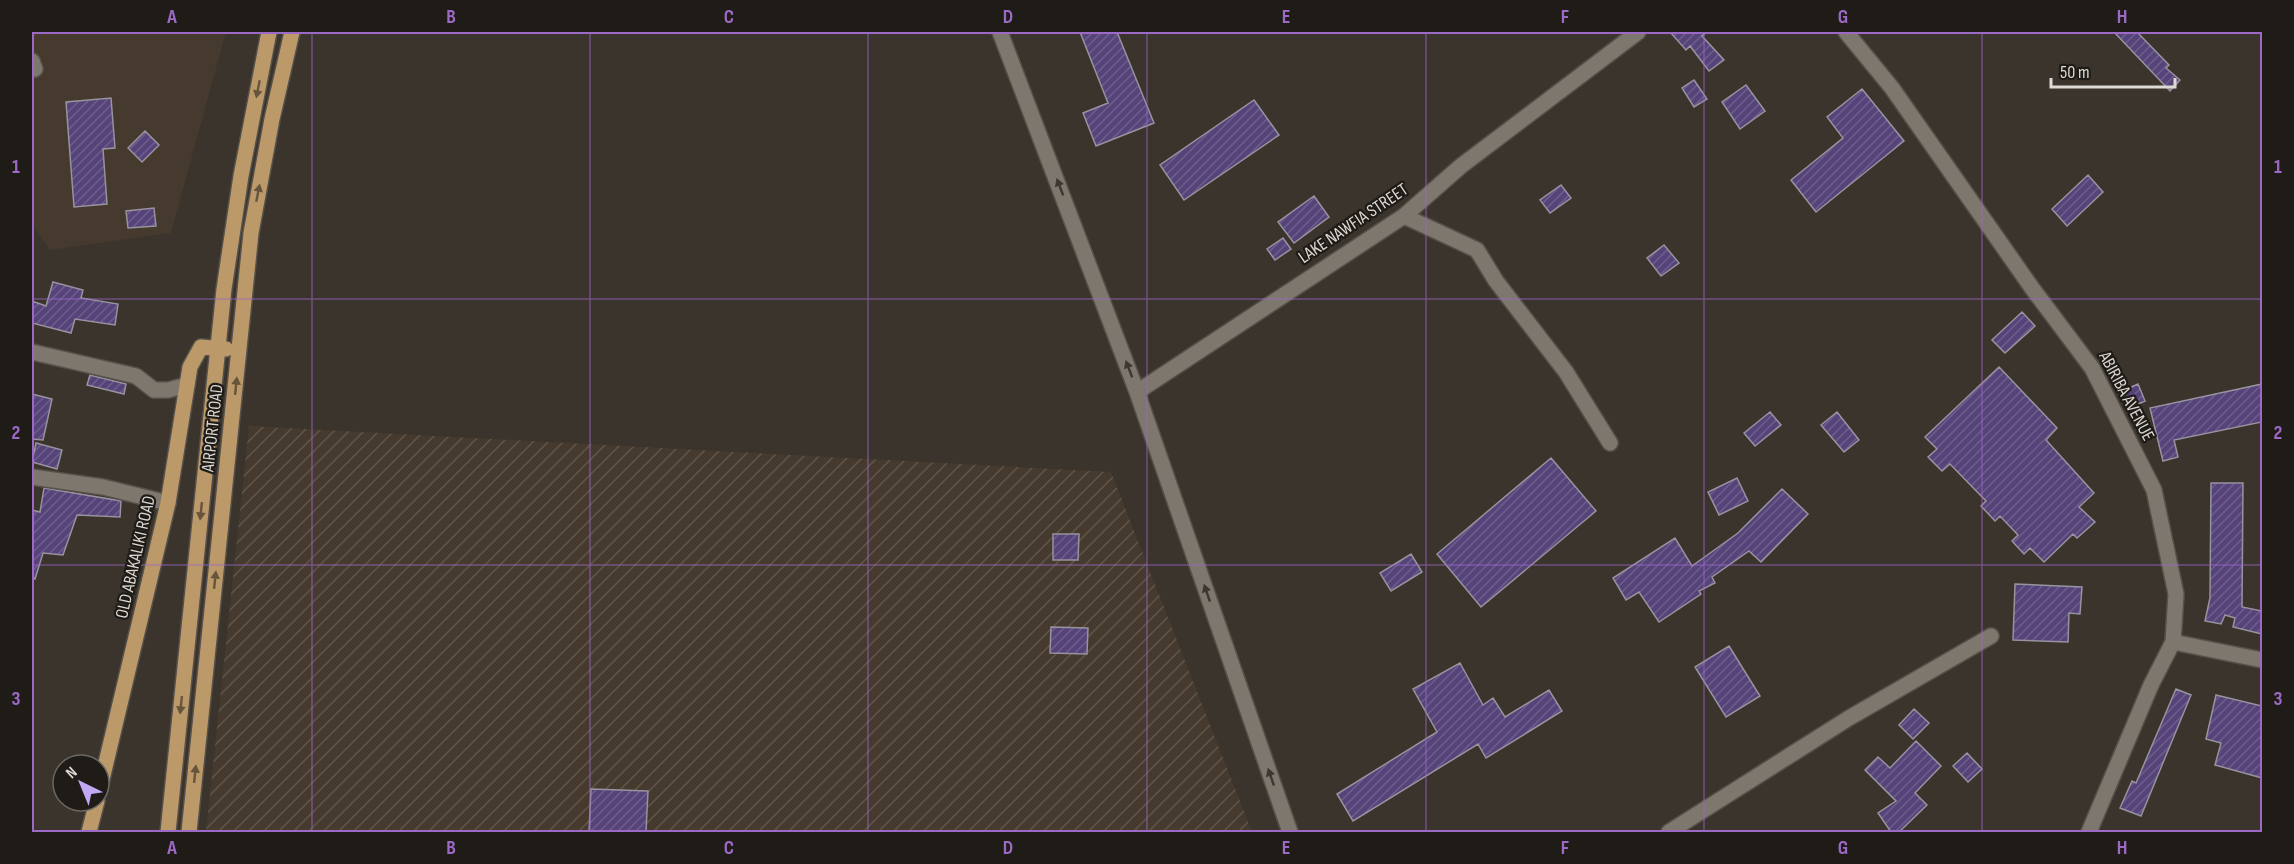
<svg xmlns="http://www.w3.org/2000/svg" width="2294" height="864" viewBox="0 0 2294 864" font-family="'Sofia Sans Condensed',sans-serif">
<defs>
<pattern id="industrial-furrows" width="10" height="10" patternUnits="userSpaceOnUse" patternTransform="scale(1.5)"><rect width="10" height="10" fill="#453a2d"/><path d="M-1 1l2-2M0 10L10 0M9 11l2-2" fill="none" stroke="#5f564b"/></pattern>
<pattern id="building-hatch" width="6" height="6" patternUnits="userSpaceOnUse" patternTransform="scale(1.5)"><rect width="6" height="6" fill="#564379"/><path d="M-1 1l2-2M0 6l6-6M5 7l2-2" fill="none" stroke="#6e5e8b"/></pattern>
</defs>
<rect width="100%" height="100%" fill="#3a342c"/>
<path fill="#453a2d" d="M 32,32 L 226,32 L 171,233 L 50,250 L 32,224 Z"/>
<path fill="url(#industrial-furrows)" d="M 249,426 L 1111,472 L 1252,832 L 206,832 Z"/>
<path fill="url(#building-hatch)" stroke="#97939f" stroke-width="1.5" d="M 1080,32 L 1117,32 L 1154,123 L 1096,146 L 1083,113 L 1108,103 Z
M 1670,32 L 1707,32 L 1702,36 L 1724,60 L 1709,71 L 1690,46 L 1686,50 Z
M 2114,32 L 2137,32 L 2169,65 L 2166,68 L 2180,80 L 2170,91 Z
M 1694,80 L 1707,99 L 1694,107 L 1682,88 Z
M 1746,85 L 1765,111 L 1740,129 L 1722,102 Z
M 1862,89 L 1904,141 L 1816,212 L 1791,180 L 1843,138 L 1827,117 Z
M 111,98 L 115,148 L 103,149 L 107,204 L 74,207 L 66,102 Z
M 1254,100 L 1279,135 L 1184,200 L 1160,165 Z
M 145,131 L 159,145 L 142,162 L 128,148 Z
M 2088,175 L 2103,192 L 2067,226 L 2052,209 Z
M 1561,185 L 1571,198 L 1550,213 L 1540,200 Z
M 1314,196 L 1329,217 L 1294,243 L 1278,222 Z
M 154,208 L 156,226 L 128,228 L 126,211 Z
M 1283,238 L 1291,249 L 1275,260 L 1267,249 Z
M 1664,245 L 1679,263 L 1661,276 L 1647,258 Z
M 53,282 L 83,290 L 81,298 L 118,304 L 115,325 L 75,319 L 71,333 L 32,323 L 32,301 L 46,306 Z
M 2022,312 L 2035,326 L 2005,353 L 1992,340 Z
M 1999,367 L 2057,428 L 2046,440 L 2094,493 L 2079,507 L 2095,522 L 2077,538 L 2073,534 L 2044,562 L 2030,548 L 2024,554 L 2012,541 L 2018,535 L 2000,516 L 1995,521 L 1981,506 L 1986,501 L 1950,464 L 1942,471 L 1928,457 L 1937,449 L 1925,437 Z
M 90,375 L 126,384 L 124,394 L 87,385 Z
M 2138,384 L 2145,401 L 2129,408 L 2122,391 Z
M 2262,384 L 2262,422 L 2174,440 L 2178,457 L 2163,461 L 2150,408 Z
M 32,394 L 52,399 L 43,440 L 32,439 Z
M 1770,412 L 1781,425 L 1755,446 L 1744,433 Z
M 1837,412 L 1859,440 L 1844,452 L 1821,425 Z
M 36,443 L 62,450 L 57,469 L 32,462 Z
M 1551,458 L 1596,511 L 1481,607 L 1437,554 Z
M 1737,478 L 1748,501 L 1719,515 L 1708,492 Z
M 2211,483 L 2243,483 L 2242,607 L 2262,611 L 2262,634 L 2233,627 L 2235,618 L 2225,615 L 2221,624 L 2205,621 L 2210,598 Z
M 44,488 L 121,501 L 120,517 L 77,515 L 63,555 L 43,553 L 35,579 L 32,578 L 32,510 L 40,512 Z
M 1782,489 L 1808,514 L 1761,562 L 1749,551 L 1712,577 L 1715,583 L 1699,591 L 1701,594 L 1659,622 L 1639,592 L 1626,600 L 1613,578 L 1675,538 L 1692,566 L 1738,533 Z
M 1053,534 L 1079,534 L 1078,560 L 1053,560 Z
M 1411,554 L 1422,572 L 1391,591 L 1380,573 Z
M 2015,584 L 2082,587 L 2080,614 L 2069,613 L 2068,642 L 2013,640 Z
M 1051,627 L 1088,628 L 1087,654 L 1050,653 Z
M 1729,646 L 1760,696 L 1726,717 L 1695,667 Z
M 1460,663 L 1483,705 L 1493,698 L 1505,717 L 1549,690 L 1562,711 L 1486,758 L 1478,744 L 1353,821 L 1337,794 L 1437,732 L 1413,689 Z
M 2176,689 L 2191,695 L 2141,816 L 2120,808 L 2132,781 L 2136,783 Z
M 2216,695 L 2262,706 L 2262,778 L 2215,765 L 2221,743 L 2206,739 Z
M 1914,709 L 1929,723 L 1913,739 L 1899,725 Z
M 1916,741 L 1941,766 L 1915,793 L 1927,805 L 1899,832 L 1891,832 L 1878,813 L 1896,801 L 1865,770 L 1878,757 L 1890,768 Z
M 1967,753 L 1982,769 L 1968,782 L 1953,766 Z
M 591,789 L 648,791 L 646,832 L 589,832 Z"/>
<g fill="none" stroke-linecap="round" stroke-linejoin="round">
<defs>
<path id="minor" d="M 1000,32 L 1137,392 L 1290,832
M 1846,32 L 1892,88 L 2032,288 L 2092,368 L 2154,490 L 2176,594 L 2173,642 L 2151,685 L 2089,832
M 32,61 L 35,69
M 1404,216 L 1477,250 L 1496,281 L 1566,372 L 1610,443
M 32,352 L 136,376 L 154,390 L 168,390 L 187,385
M 1137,392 L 1404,216 L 1461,166 L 1638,32
M 32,477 L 103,487 L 168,503
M 2173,642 L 2262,660
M 1669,832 L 1849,718 L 1991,636"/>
<path id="major" d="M 99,792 L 168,503 L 190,367 L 201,347 L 226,349
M 89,832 L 97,801
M 168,832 L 224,289 L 241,176 L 269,32
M 189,832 L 251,233 L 272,119 L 292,32"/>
</defs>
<use href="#minor" stroke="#56504a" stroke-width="18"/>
<use href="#major" stroke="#56504a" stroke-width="18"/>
<use href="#minor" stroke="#7e776e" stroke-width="15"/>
<use href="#major" stroke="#bc9969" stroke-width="15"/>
</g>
<defs><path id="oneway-solid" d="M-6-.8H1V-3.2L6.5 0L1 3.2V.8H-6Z" transform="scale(1.5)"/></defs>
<g fill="#66543c">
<use href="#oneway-solid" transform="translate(258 89) rotate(101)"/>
<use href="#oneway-solid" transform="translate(258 193) rotate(-79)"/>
<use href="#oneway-solid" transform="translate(236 386) rotate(-84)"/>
<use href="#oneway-solid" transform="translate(201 511) rotate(96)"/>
<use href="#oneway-solid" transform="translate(215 580) rotate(-84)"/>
<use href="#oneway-solid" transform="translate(181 705) rotate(96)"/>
<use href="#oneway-solid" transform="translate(195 774) rotate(-84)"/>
</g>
<g fill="#3c3732">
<use href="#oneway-solid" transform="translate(1060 187) rotate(-111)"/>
<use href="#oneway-solid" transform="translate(1129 369) rotate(-111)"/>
<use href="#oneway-solid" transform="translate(1207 593) rotate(-109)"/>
<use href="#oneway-solid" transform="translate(1271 777) rotate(-109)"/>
</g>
<path fill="none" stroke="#9d69c6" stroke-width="1.5" stroke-opacity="0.55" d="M 312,32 L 312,832M 590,32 L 590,832M 868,32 L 868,832M 1147,32 L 1147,832M 1426,32 L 1426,832M 1704,32 L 1704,832M 1982,32 L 1982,832M 32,299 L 2262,299M 32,565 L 2262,565"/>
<g text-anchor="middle" stroke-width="4.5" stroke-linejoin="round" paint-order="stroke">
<g font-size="18" fill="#ddd9d4" stroke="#1f1c18">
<text transform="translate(1353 223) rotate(-34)" y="6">LAKE NAWFIA STREET</text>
<text transform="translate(2127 396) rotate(62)" y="6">ABIRIBA AVENUE</text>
<text transform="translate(212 428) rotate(-84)" y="6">AIRPORT ROAD</text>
<text transform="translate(135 557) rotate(-77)" y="6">OLD ABAKALIKI ROAD</text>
</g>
</g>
<rect width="2294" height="864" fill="none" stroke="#1f1c18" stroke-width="66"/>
<g transform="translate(81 783) rotate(317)"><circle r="28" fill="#1f1c18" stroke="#6b6863" stroke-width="1.5"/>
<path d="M0-4.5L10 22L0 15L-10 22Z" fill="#c1a8f3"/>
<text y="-9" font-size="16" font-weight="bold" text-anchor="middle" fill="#ddd9d4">N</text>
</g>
<path d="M2051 78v9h124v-9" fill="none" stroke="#ddd9d4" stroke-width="3"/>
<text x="2060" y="78" font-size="18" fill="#ddd9d4" stroke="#1f1c18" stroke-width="4.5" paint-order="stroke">50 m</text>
<rect x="33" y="33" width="2228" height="798" fill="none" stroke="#9d69c6" stroke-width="2"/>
<g font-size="20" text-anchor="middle" font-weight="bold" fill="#9d69c6">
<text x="172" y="23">A</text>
<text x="451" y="23">B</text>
<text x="729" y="23">C</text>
<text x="1008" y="23">D</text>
<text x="1286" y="23">E</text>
<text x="1565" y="23">F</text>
<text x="1843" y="23">G</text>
<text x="2122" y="23">H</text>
<text x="16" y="173">1</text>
<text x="2278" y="173">1</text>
<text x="16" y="439">2</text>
<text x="2278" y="439">2</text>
<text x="16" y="705">3</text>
<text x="2278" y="705">3</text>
<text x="172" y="854">A</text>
<text x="451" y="854">B</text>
<text x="729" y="854">C</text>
<text x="1008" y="854">D</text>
<text x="1286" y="854">E</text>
<text x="1565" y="854">F</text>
<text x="1843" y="854">G</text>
<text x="2122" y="854">H</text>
</g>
</svg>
